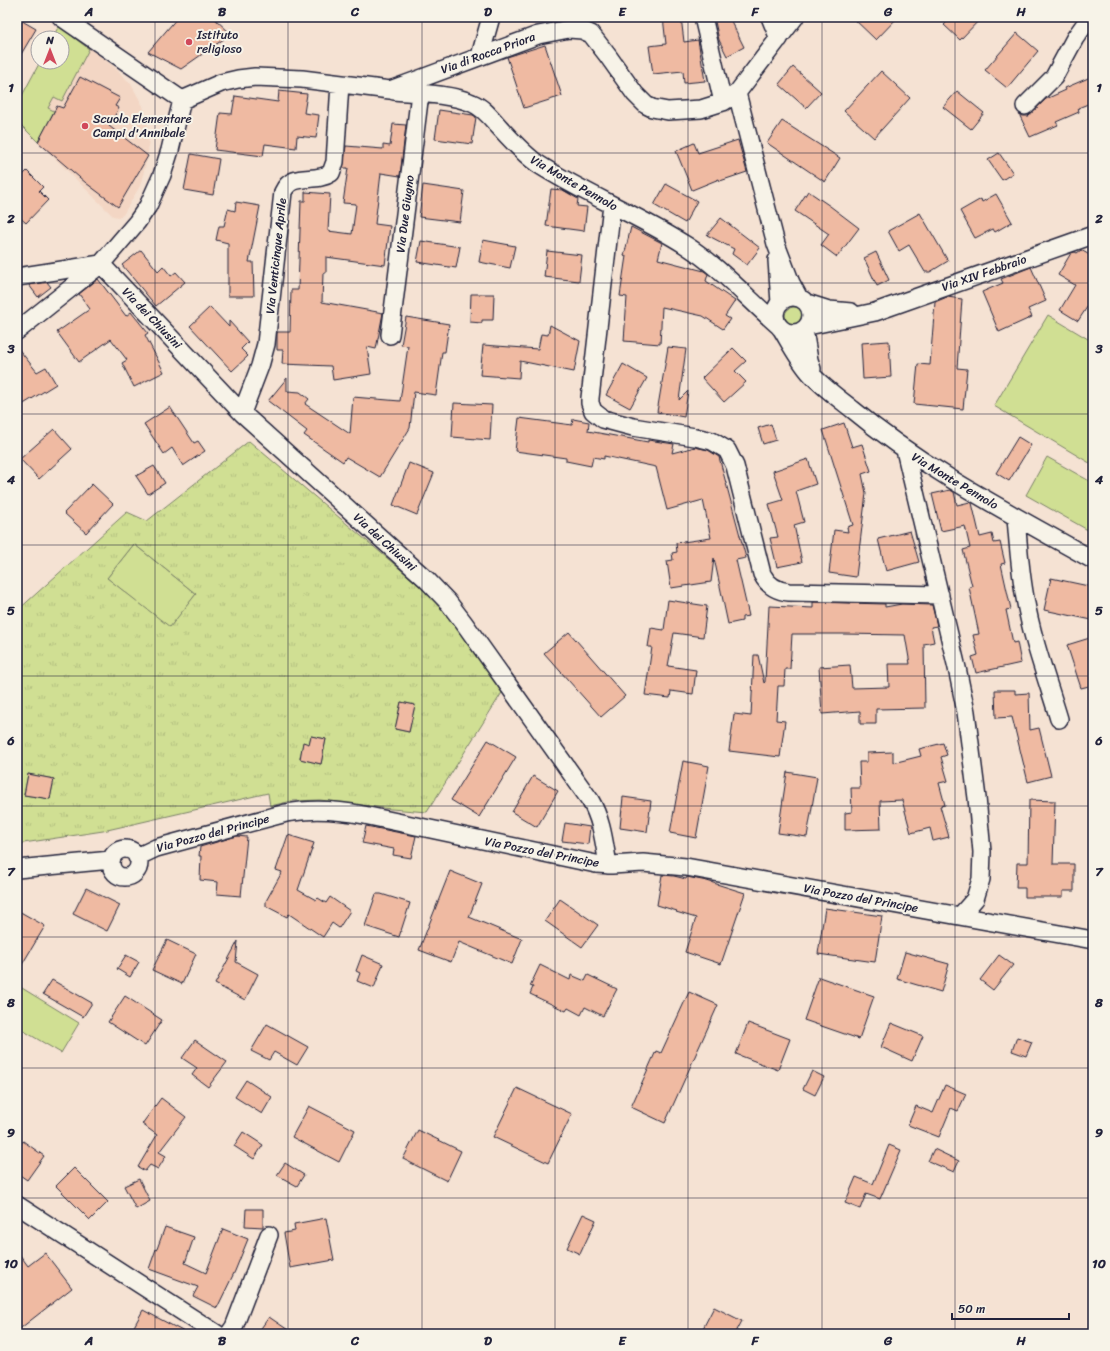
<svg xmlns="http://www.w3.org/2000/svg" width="1110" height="1351" viewBox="0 0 1110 1351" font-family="Sriracha,sans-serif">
<defs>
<pattern id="park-tufts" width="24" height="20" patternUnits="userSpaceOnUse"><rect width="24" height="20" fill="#d0df93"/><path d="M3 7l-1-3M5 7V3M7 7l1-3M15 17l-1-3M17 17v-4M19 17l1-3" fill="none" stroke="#b2bf80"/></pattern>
</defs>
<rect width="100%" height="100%" fill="#f5e2d3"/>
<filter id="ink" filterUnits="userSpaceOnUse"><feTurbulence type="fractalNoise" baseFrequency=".025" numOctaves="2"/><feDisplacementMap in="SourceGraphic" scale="8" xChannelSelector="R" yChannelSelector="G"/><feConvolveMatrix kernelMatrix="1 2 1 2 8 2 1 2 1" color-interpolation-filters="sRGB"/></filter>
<g filter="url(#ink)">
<path fill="#f3d6c4" d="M 59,26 L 113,66 L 131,84 L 143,106 L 149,131 L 148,156 L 140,186 L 123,215 L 119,217 L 113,216 L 17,121 L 17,105 L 40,62 L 62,62 L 62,38 L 52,38 Z"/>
<path fill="#d0df93" stroke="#798067" d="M 59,26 L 89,49 L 62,101 L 54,97 L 48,108 L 54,111 L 38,142 L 17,121 L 17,105 L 40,62 L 62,62 L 62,38 L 52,38 Z
M785 316a9 9 0 1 1 18 0a9 9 0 1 1-18 0Z
M 1048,315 L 1093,342 L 1093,465 L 994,406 Z
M 1047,457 L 1093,483 L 1093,533 L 1026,495 Z
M 134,544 L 196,594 L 170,628 L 107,578 Z
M 17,985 L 79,1023 L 61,1053 L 17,1027 Z"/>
<path fill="url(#park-tufts)" stroke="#798067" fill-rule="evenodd" d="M 249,441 L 426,591 L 451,619 L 503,691 L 427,812 L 391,809 L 320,800 L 292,801 L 270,806 L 268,793 L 103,831 L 17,844 L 17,611 L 127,512 L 147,521 ZM 134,544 L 196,594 L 170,627 L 107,578 ZM 401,702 L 415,705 L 409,732 L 395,729 ZM 311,736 L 326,739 L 321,764 L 300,759 L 303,743 L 309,744 ZM 28,774 L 54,779 L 50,799 L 24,795 Z"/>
<path fill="#efbaa2" stroke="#22223b" d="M 178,17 L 213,17 L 231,34 L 181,69 L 148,52 Z
M 663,17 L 681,17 L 684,42 L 698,40 L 705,81 L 684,83 L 683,71 L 653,74 L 649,46 L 666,44 Z
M 714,17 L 729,17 L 744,47 L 727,56 L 719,40 Z
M 852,17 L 898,17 L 876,40 Z
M 952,17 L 982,17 L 960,40 L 944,25 Z
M 17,18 L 36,29 L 17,61 Z
M 1017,33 L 1038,51 L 1007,88 L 985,70 Z
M 545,45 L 562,96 L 524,108 L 507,57 Z
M 793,67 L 821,92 L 806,108 L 779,84 Z
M 881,71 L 910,98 L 874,138 L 844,111 Z
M 1093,76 L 1093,102 L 1078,108 L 1079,112 L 1056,122 L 1058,125 L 1030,137 L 1019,114 L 1023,116 L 1028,116 L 1046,99 L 1066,90 L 1065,88 Z
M 80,77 L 120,98 L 115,106 L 119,108 L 109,126 L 148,156 L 118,207 L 86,183 L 38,142 L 57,106 L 63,108 Z
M 279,91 L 307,94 L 304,113 L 319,115 L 316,138 L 297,136 L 296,148 L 265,144 L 263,156 L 215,150 L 220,113 L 232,114 L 235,96 L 278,102 Z
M 957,91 L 984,113 L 971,129 L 943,107 Z
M 439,110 L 473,115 L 476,117 L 472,144 L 435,139 Z
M 782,121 L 840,158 L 825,182 L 767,143 Z
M 393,124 L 406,125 L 400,176 L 381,173 L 375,224 L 390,226 L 385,265 L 326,257 L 326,273 L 323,273 L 322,302 L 383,313 L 376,349 L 367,347 L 371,374 L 333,380 L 331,366 L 282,364 L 283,350 L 277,350 L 277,332 L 290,332 L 291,290 L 298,290 L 301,201 L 305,201 L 305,192 L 330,194 L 328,231 L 352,234 L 356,204 L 343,203 L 348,168 L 343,168 L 346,146 L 383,149 L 383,145 L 390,146 Z
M 738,140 L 747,172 L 720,181 L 719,179 L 692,190 L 676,151 L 694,143 L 698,153 Z
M 999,153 L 1013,173 L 1002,180 L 988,160 Z
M 191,154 L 219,159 L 213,195 L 184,190 Z
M 27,171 L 43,187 L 39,191 L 48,200 L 26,223 L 17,215 L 17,181 Z
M 666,184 L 697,201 L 685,223 L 654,205 Z
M 423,185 L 464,191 L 460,222 L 419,217 Z
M 551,189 L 563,190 L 578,199 L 577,206 L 587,207 L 584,231 L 546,226 Z
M 808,191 L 830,206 L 859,228 L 837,257 L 821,245 L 829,234 L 795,211 Z
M 996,194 L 1012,222 L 995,232 L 993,229 L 975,238 L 960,211 L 981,199 L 982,202 Z
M 236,202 L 260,206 L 249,262 L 253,262 L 254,296 L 228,296 L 228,243 L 216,240 L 219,226 L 224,226 L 228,209 L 235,211 Z
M 920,213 L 948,261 L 930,272 L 925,272 L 909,245 L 899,251 L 888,231 Z
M 721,218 L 760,248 L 747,265 L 732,254 L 734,249 L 707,235 Z
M 631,227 L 662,243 L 658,259 L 704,271 L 708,274 L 706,281 L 735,301 L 725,316 L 730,319 L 723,329 L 703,316 L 662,307 L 660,344 L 624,341 L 627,297 L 620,296 L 626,256 L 624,256 Z
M 483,240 L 515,246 L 510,268 L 479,262 Z
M 421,241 L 460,247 L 456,268 L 417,262 Z
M 141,250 L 158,271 L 163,266 L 171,276 L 176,272 L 185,282 L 156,306 L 122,265 Z
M 1081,250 L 1093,257 L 1093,298 L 1078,321 L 1060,310 L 1075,285 L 1058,275 L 1071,253 L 1075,252 L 1077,253 Z
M 547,251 L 582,255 L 579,281 L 544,277 Z
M 876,252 L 889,280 L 877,286 L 864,258 Z
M 1031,267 L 1046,301 L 1028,309 L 1032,317 L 999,332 L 982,292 L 1003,283 L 1001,279 Z
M 98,279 L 126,316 L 131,312 L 148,333 L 145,335 L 164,372 L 134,387 L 122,363 L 127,360 L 111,339 L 79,362 L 57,332 L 90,309 L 79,294 Z
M 47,282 L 51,287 L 38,297 L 29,285 Z
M 471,294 L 494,294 L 493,320 L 482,320 L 482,323 L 470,322 Z
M 947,297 L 962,299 L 957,368 L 967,369 L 963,409 L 914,404 L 918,364 L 930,365 L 935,302 Z
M 210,307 L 229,327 L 229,321 L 248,342 L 241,349 L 248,356 L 232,371 L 190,326 Z
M 406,317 L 449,324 L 445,352 L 442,352 L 436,395 L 414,392 L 410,428 L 380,477 L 346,457 L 343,462 L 304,435 L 307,431 L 268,401 L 287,378 L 287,391 L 300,392 L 309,399 L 305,404 L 350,434 L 353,397 L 400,401 L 408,346 L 401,345 Z
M 550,325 L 580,341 L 574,372 L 520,361 L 519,378 L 480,375 L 483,345 L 538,349 L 541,334 L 548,335 Z
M 889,341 L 891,377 L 863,379 L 861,343 Z
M 17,347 L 37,372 L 46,367 L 56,384 L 17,408 Z
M 668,347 L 686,349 L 679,400 L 688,391 L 684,417 L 657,412 Z
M 733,348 L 746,361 L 735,371 L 746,382 L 724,402 L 702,378 Z
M 623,364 L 647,378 L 630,408 L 606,395 Z
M 454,403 L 492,405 L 490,440 L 452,437 Z
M 170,407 L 194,443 L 198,441 L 205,451 L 183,466 L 172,448 L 164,454 L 144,424 Z
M 519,418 L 572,425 L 573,419 L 589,422 L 588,431 L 648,442 L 648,440 L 674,444 L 672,453 L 695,447 L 708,450 L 719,457 L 746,558 L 736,560 L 749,616 L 742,617 L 742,621 L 728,624 L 714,558 L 711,582 L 671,588 L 667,561 L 673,560 L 672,553 L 677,552 L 676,543 L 711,538 L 703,500 L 667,510 L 656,467 L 604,456 L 604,459 L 593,457 L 591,466 L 566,461 L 566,458 L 515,451 Z
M 844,423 L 852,447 L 862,444 L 871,471 L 862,474 L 866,493 L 856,577 L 829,573 L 834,530 L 848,532 L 847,527 L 853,525 L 823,430 Z
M 771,424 L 776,440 L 763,444 L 758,428 Z
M 54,429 L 72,449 L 39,479 L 20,459 Z
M 1018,437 L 1031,445 L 1009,481 L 996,473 Z
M 808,459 L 816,484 L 796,491 L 804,522 L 794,525 L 802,562 L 777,567 L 770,538 L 778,537 L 769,504 L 783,500 L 773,471 Z
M 409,463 L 434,473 L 417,515 L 393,505 Z
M 154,466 L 165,483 L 148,494 L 136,476 Z
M 92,484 L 113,504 L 86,533 L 64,513 Z
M 950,490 L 954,492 L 957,505 L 970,502 L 972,503 L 980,537 L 992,534 L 994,543 L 1000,542 L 1005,563 L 1001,564 L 1011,609 L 1006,610 L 1013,643 L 1017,642 L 1021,663 L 976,673 L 972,657 L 978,655 L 973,635 L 979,634 L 969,587 L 972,586 L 963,550 L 970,548 L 965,526 L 941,531 L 932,494 Z
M 910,531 L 919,562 L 886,571 L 878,539 Z
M 1051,578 L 1093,587 L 1093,613 L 1092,620 L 1044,610 Z
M 668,600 L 707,606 L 703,637 L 674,633 L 668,666 L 696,670 L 693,694 L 671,691 L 670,698 L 645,695 L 652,647 L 648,647 L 651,628 L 664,630 Z
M 813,602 L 885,604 L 885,607 L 902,604 L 932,605 L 937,626 L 931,627 L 934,642 L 924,644 L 925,708 L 876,709 L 876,724 L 860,724 L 860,711 L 822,714 L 819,667 L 850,665 L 852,688 L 889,687 L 888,664 L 910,664 L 905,635 L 843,634 L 792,634 L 790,669 L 785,669 L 784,686 L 778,686 L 776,720 L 785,721 L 780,757 L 729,751 L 734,714 L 751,716 L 754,655 L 758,655 L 764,683 L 765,682 L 769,606 L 813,608 Z
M 569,632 L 625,696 L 601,717 L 544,653 Z
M 1093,637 L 1093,685 L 1081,688 L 1067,645 Z
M 995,690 L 1015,690 L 1015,694 L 1029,693 L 1030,730 L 1039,728 L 1051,776 L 1028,782 L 1012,717 L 996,718 Z
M 401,702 L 415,705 L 409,732 L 395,729 Z
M 311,736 L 326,739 L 321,764 L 300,759 L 303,742 L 309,744 Z
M 488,740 L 516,757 L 479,817 L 451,800 Z
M 943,743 L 947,755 L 941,757 L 948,781 L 939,783 L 945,805 L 940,806 L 949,837 L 933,841 L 930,828 L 911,833 L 902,800 L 880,801 L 881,829 L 845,830 L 845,813 L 852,812 L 851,788 L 860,788 L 859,762 L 867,762 L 867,753 L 893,752 L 893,763 L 921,756 L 919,749 Z
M 683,761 L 709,766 L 696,838 L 670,833 Z
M 787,772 L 817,777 L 807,837 L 778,833 Z
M 28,774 L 54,779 L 50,799 L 24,795 Z
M 533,776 L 558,791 L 537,827 L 512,812 Z
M 623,797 L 651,801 L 647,832 L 620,828 Z
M 1029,800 L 1055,801 L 1053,864 L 1074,864 L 1074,891 L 1063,891 L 1063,897 L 1025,897 L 1025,888 L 1016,888 L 1017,863 L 1028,863 Z
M 565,823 L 590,827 L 588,844 L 562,841 Z
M 366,826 L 416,836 L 411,858 L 393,855 L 394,849 L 362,843 Z
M 288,835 L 314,843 L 298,890 L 316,900 L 318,898 L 326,903 L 330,897 L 350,911 L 339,928 L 332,923 L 323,937 L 289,914 L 287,917 L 266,906 L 266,901 L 282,872 L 276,870 Z
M 237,836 L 247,837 L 241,896 L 217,894 L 218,882 L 200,880 L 201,856 L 199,856 L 200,847 Z
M 450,871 L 482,884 L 469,917 L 522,939 L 512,964 L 459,942 L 451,962 L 419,950 Z
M 662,875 L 674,876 L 686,879 L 687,877 L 707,881 L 745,893 L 721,964 L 685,952 L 696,918 L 676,912 L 677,911 L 657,905 Z
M 86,888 L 120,905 L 107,931 L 73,914 Z
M 376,894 L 381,894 L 410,903 L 399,937 L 365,926 Z
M 560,899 L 598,925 L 582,947 L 545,921 Z
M 825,908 L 882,916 L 875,962 L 818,954 Z
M 17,910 L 45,926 L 17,973 Z
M 167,940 L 196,954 L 182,984 L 152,970 Z
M 238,941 L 236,962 L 258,974 L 245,1000 L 215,984 Z
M 905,952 L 949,964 L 941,992 L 897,979 Z
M 126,955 L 139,962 L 130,977 L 117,969 Z
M 362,955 L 383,964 L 374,988 L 357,981 L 360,973 L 356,971 Z
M 999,955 L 1013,965 L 993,990 L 980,980 Z
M 540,965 L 570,980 L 571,975 L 585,981 L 588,975 L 617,989 L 603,1016 L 585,1007 L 581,1015 L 568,1008 L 566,1011 L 530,994 L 533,987 L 530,986 Z
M 819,977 L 874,996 L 859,1039 L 804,1020 Z
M 52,980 L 92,1003 L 83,1017 L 43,994 Z
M 689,992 L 718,1005 L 665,1123 L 631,1107 L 656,1051 L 661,1053 Z
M 125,996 L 162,1020 L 145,1046 L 108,1022 Z
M 748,1023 L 790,1039 L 778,1070 L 736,1054 Z
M 891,1023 L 923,1036 L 912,1061 L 881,1047 Z
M 267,1024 L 308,1047 L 297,1065 L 274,1052 L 269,1060 L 251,1051 Z
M 1017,1037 L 1032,1042 L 1026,1056 L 1012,1051 Z
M 195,1040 L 227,1062 L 208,1087 L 192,1075 L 197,1068 L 182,1058 Z
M 812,1071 L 824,1077 L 815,1095 L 803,1089 Z
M 246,1080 L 272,1097 L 262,1114 L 235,1097 Z
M 945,1085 L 966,1094 L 958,1111 L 951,1108 L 939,1137 L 908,1125 L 916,1106 L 933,1113 Z
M 517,1088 L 572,1114 L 548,1163 L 493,1137 Z
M 161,1098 L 186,1117 L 159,1152 L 166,1156 L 158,1169 L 150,1165 L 145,1171 L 138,1167 L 157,1135 L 142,1124 Z
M 309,1106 L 355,1130 L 339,1162 L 292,1137 Z
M 418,1130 L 461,1151 L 447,1181 L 403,1159 Z
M 243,1132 L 263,1145 L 254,1159 L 234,1146 Z
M 23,1141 L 44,1156 L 27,1180 L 17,1173 L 17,1150 Z
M 889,1145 L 901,1150 L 880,1199 L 866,1194 L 860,1209 L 845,1203 L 856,1177 L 873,1184 Z
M 934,1149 L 959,1161 L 954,1172 L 928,1161 Z
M 285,1163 L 304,1175 L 297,1186 L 277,1175 Z
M 74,1168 L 108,1202 L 90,1220 L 56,1186 Z
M 139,1179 L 150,1201 L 136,1209 L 124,1186 Z
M 246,1209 L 263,1209 L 263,1227 L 245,1226 Z
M 583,1214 L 596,1220 L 580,1254 L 567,1248 Z
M 326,1218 L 334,1260 L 290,1268 L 284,1233 L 295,1231 L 294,1224 Z
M 165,1227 L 194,1237 L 185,1263 L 206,1273 L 223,1229 L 248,1239 L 235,1271 L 217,1308 L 193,1296 L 198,1287 L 149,1269 L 156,1249 L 158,1250 L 157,1249 Z
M 17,1251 L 28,1266 L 45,1253 L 72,1288 L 17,1331 Z
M 714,1307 L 742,1321 L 735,1334 L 700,1334 Z
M 143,1310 L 188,1334 L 130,1334 Z
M 269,1317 L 294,1334 L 257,1334 Z"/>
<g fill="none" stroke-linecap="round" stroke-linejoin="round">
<defs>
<path id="street" d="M 61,17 L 182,100
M 703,17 L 723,102
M 770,17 L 779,39
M 480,56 L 491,17
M 394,91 C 417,93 451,94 472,103 C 485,108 493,121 503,131 C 514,143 525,155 538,164 C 586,195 639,215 687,246 C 721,268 748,299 779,326
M 737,93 L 776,244 L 791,283 L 799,298
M 182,100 L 221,83 L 238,79 L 255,77 L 302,79 L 390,90 L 538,35 L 569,29 L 582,30 L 591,34 L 608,56 L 635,94 L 646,105 L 652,108 L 668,111 L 701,109 L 723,102 L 737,93 L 795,17
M 1025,106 L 1054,77 L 1075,38 L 1090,17
M 612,205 L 590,398 L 590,403 L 593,411 L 603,419 L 633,427 L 695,437 L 712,441 L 727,450 L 735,466 L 762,574 C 768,586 777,591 789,592 L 940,595
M 777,260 L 780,303
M 101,264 L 242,413 L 426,579 L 448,602 L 464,623 L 590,800 C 602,820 604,842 608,865
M 17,277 L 101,264
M775 315a18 18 0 1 1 36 0a18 18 0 1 1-36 0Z
M 807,303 L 829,310 L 851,312
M 808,326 L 875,312 L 1093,235
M 781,328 C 790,343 799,361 811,374 C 823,387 838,398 852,409 C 925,470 1010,513 1093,560
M 804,330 L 809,360 L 812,369
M 17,331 L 101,264 L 137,222 L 148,206 L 162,175 L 170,150 L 182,100
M 390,335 L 420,93
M 242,413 L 260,366 L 266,344 L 283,192 C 292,171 315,184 331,173 L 335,162 L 340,84
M 905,450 L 957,668 L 966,712 L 977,798 L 982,852 L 981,879 L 975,899 L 960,916
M 1016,517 C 1018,544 1020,571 1025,598 C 1032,639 1047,679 1059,719
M111 863a14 14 0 1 1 28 0a14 14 0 1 1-28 0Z
M 137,857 L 156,848 L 286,813 C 313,808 338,810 364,815 L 596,864 L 612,865 L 643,863 L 686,867 L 1093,940
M 17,869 L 111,860
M 17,1205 L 217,1334
M 229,1334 L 234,1327 L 269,1235"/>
</defs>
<use href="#street" stroke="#22223b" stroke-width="20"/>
<use href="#street" stroke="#f7f3e8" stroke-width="17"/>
</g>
</g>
<path fill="none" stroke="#22223b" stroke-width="1" stroke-opacity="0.55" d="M 155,17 L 155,1334M 288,17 L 288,1334M 422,17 L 422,1334M 555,17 L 555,1334M 688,17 L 688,1334M 822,17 L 822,1334M 955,17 L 955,1334M 17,153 L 1093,153M 17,283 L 1093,283M 17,414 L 1093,414M 17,545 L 1093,545M 17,676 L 1093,676M 17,806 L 1093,806M 17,937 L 1093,937M 17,1068 L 1093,1068M 17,1198 L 1093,1198"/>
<g fill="#d1495b" stroke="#f7f3e8" stroke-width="1.5">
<circle cx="189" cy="42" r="4"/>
<circle cx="85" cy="126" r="4"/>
</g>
<g text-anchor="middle" stroke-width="4" stroke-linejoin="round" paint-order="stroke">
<g font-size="12" fill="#22223b" stroke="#f7f3e8" text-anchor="start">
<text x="197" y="39">Istituto<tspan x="197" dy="14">religioso</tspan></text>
<text x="93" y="123">Scuola Elementare<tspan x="93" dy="14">Campi d'Annibale</tspan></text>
</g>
<g font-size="12" fill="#22223b" stroke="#f7f3e8">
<text transform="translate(488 53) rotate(-20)" y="4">Via di Rocca Priora</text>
<text transform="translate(574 183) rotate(30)" y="4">Via Monte Pennolo</text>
<text transform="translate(405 214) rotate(-83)" y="4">Via Due Giugno</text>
<text transform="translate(276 256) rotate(-84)" y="4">Via Venticinque Aprile</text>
<text transform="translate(984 273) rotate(-19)" y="4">Via XIV Febbraio</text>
<text transform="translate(152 318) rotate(46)" y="4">Via dei Chiusini</text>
<text transform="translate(955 481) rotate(31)" y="4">Via Monte Pennolo</text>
<text transform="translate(385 542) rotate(42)" y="4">Via dei Chiusini</text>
<text transform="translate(213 833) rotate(-15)" y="4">Via Pozzo del Principe</text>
<text transform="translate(542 852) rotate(11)" y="4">Via Pozzo del Principe</text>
<text transform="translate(861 898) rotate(10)" y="4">Via Pozzo del Principe</text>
</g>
</g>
<rect width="1110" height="1351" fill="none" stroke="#f7f3e8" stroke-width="44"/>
<g transform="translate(50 50)"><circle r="19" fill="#f7f3e8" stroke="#a29fa3"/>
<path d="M0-3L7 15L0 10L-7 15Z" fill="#d1495b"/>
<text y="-6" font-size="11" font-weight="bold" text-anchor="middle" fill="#22223b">N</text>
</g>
<path d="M952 1313v6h117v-6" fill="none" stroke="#22223b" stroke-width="2"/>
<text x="958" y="1313" font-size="12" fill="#22223b" stroke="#f7f3e8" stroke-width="3" paint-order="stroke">50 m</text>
<rect x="22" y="22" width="1066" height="1307" fill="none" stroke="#22223b" stroke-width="1.5"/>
<g font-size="13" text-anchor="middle" font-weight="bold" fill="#22223b">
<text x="89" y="16">A</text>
<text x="222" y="16">B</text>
<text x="355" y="16">C</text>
<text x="488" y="16">D</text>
<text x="622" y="16">E</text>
<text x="755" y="16">F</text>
<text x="888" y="16">G</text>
<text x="1021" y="16">H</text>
<text x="11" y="92">1</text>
<text x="1099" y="92">1</text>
<text x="11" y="223">2</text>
<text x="1099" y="223">2</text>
<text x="11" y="353">3</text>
<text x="1099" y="353">3</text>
<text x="11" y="484">4</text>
<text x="1099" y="484">4</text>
<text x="11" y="615">5</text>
<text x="1099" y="615">5</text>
<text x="11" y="745">6</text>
<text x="1099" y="745">6</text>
<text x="11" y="876">7</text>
<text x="1099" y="876">7</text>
<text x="11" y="1007">8</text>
<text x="1099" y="1007">8</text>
<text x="11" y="1137">9</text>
<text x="1099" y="1137">9</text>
<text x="11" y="1268">10</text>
<text x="1099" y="1268">10</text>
<text x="89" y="1345">A</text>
<text x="222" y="1345">B</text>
<text x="355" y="1345">C</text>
<text x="488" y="1345">D</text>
<text x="622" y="1345">E</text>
<text x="755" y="1345">F</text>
<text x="888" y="1345">G</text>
<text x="1021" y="1345">H</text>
</g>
</svg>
